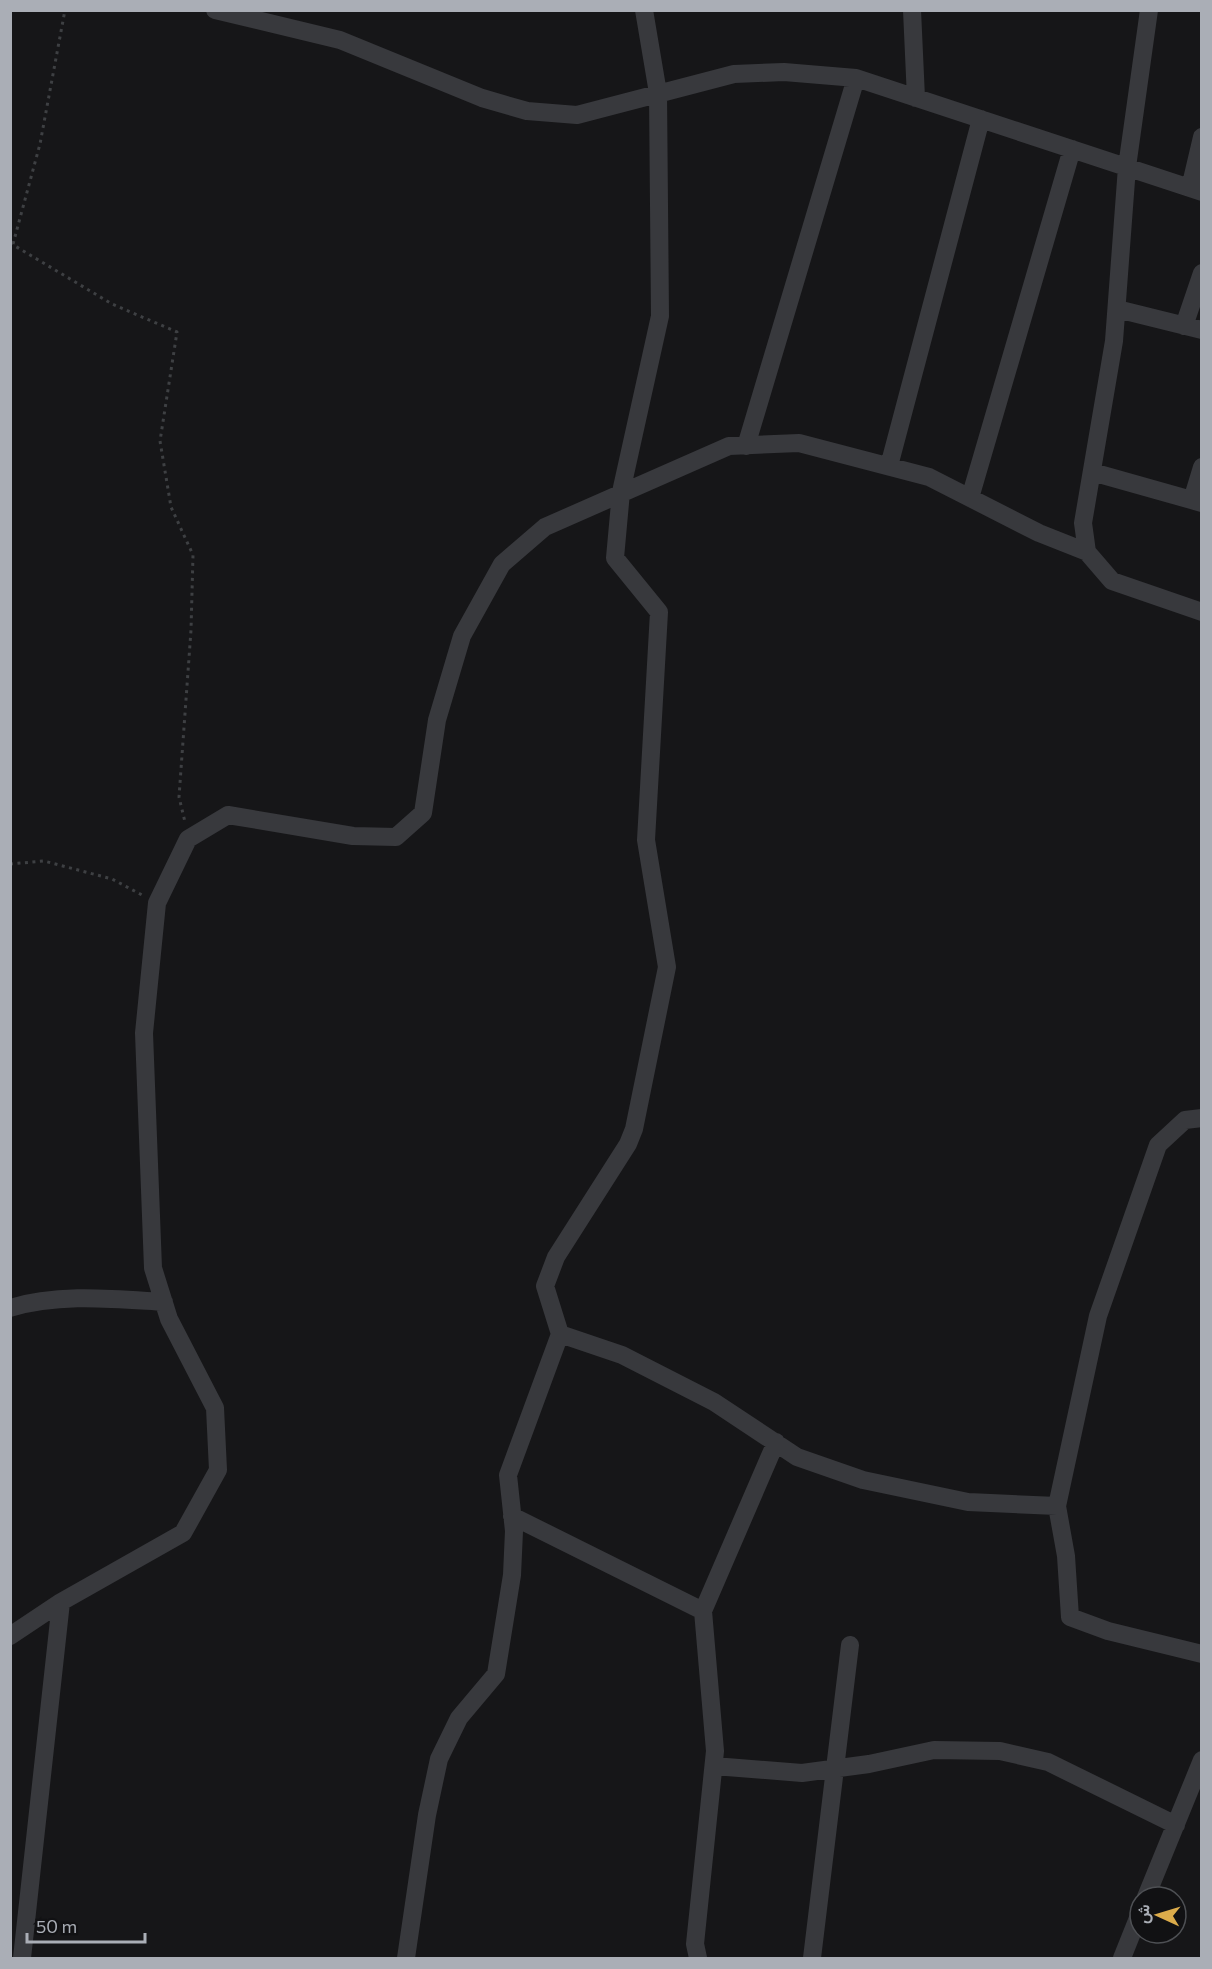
<svg xmlns="http://www.w3.org/2000/svg" width="1212" height="1969" viewBox="0 0 1212 1969" font-family="Commissioner,Vazirmatn,sans-serif">
<rect width="100%" height="100%" fill="#161618"/>
<g fill="none" stroke-linecap="round" stroke-linejoin="round">
<path stroke="#3e4043" stroke-width="3" stroke-dasharray="3 4.5" stroke-linecap="butt" d="M 10,243 L 112,304 L 177,332 L 160,441 L 171,507 L 193,555 L 191,630 L 179,797 L 185,822
M 13,244 L 40,144 L 65,10
M 10,864 L 44,861 L 112,879 L 142,895"/>
<path stroke="#38393d" stroke-width="18" d="M 215,10 L 340,40 L 482,98 L 527,111 L 577,115 L 734,74 L 784,72 L 856,78 L 1202,192
M 912,10 L 916,98
M 1149,10 L 1127,167 L 1114,341 L 1083,523 L 1087,552 L 1112,581 L 1202,612
M 1190,188 L 1202,137
M 1117,309 L 1202,330
M 1184,326 L 1202,273
M 746,446 L 856,78
M 889,466 L 981,119
M 1092,472 L 1202,503
M 970,498 L 1072,149
M 1192,500 L 1202,467
M 1202,1118 L 1185,1120 L 1158,1145 L 1098,1316 L 1057,1506 L 1066,1556 L 1070,1617 L 1108,1631 L 1202,1654
M 10,1308 C 59,1293 114,1299 164,1302
M 560,1334 L 622,1355 L 714,1402 L 797,1457 L 863,1480 L 968,1502 L 1057,1506
M 512,1516 L 703,1611
M 10,1636 L 61,1602
M 714,1766 L 802,1773 L 869,1764 L 934,1750 L 1000,1751 L 1048,1762 L 1176,1825
M 1146,1897 L 1202,1760
M 22,1958 L 61,1602 L 183,1533 L 218,1470 L 215,1408 L 169,1319 L 153,1268 L 144,1033 L 157,903 L 188,839 L 228,815 L 353,836 L 396,837 L 423,813 L 437,720 L 462,636 L 502,564 L 545,527 L 729,446 L 799,443 L 929,477 L 1039,533 L 1087,552
M 406,1958 L 427,1815 L 439,1759 L 459,1718 L 496,1674 L 512,1575 L 514,1531 L 508,1475 L 560,1334 L 545,1286 L 556,1257 L 628,1144 L 634,1129 L 667,967 L 646,840 L 659,612 L 615,558 L 621,492 L 660,316 L 658,93 L 644,10
M 698,1958 L 695,1944 L 715,1751 L 703,1611 L 776,1442
M 812,1958 L 850,1645
M 1122,1958 L 1140,1913"/>
</g>
<rect width="1212" height="1969" fill="none" stroke="#aaaeb6" stroke-width="24"/>
<g transform="translate(1158 1915) rotate(274)"><circle r="28" fill="#111113" stroke="#4e5054" stroke-width="1.5"/>
<path d="M0-4.5L10 22L0 15L-10 22Z" fill="#dcac4b"/>
<text y="-9" font-size="16" font-weight="bold" text-anchor="middle" fill="#aaaeb6">ش</text>
</g>
<path d="M27 1933v9h118v-9" fill="none" stroke="#aaaeb6" stroke-width="3"/>
<text x="36" y="1933" font-size="18" fill="#aaaeb6" stroke="#111113" stroke-width="4.5" paint-order="stroke">50 m</text>
</svg>
